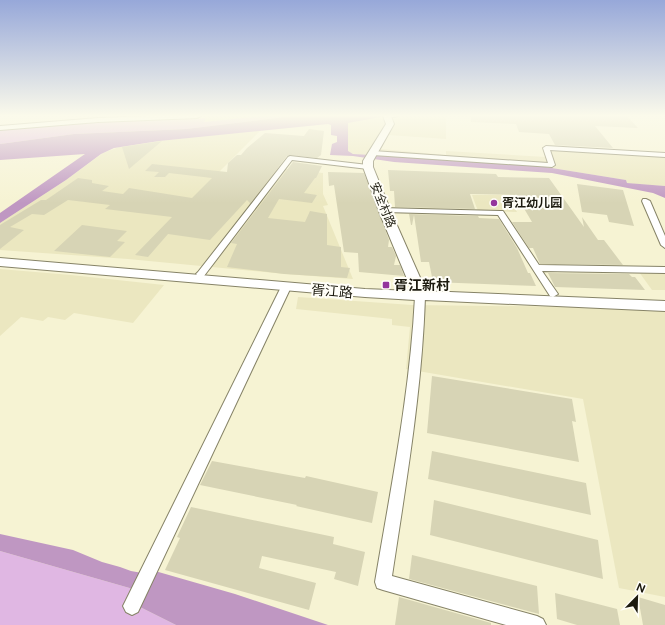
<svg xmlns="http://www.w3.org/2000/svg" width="665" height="625" viewBox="0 0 665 625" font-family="Figtree,'Noto Sans SC',sans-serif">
<rect width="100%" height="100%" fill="#f6f3d3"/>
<path fill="#ebe7c0" d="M 206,116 L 261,116 L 203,122 Z
M 383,116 L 386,118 L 386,124 L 367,156 L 348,153 L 348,123 Z
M 390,116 L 446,116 L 446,139 L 388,135 L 394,124 L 394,120 Z
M 261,130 L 211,180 L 278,168 L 323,173 L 323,194 L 328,205 L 323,206 L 353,279 L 286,274 L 128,259 L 0,250 L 0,223 L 66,180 L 103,153 L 119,147 L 159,141 Z
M 381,149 L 446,155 L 446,151 L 546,157 L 543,149 L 665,157 L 665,186 L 636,184 L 627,183 L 626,180 L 527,164 L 379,155 Z
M 472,195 L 509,195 L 517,212 L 478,211 Z
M 0,269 L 71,275 L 164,285 L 133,323 L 74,313 L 65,320 L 48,317 L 43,321 L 21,317 L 0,336 Z
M 639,272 L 665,273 L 665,290 L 652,290 Z
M 298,297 L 412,305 L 585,307 L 665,311 L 665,597 L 619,588 L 583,399 L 406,369 L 410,327 L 392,325 L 392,319 L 296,309 Z"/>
<path fill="#e0b7e3" d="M 261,116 L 292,116 L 186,129 L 74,134 L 0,144 L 0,130 L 105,122 L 206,118 L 204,122 Z
M 0,551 L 133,589 L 138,606 L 176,625 L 0,625 Z"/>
<path fill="#bf97c2" d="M 292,116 L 386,116 L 348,123 L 348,151 L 353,154 L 527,164 L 626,180 L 627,183 L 665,186 L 665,198 L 653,193 L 552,173 L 394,162 L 353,156 L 330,155 L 332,144 L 337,142 L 337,136 L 331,135 L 331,125 L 328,124 L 159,141 L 114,148 L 101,154 L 66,180 L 0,223 L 0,213 L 85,154 L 0,160 L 0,144 L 74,134 L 186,129 Z
M 0,534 L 73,550 L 102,562 L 120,567 L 131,571 L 142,573 L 155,571 L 235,594 L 328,625 L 176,625 L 138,606 L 133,589 L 0,551 Z"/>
<path fill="#d7d4b5" d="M 471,116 L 627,116 L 638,128 L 595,126 L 613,148 L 555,145 L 549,134 L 519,132 L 516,124 L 471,122 Z
M 309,129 L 324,131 L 321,155 L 317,158 L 290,155 L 287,156 L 249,205 L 250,203 L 247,200 L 210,240 L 168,234 L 148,257 L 135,255 L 172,217 L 105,209 L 110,205 L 68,200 L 44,215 L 32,214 L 10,227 L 24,230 L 0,249 L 0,225 L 41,200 L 46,200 L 78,178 L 92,180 L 92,183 L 109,186 L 102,191 L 123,194 L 129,188 L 192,198 L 212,178 L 169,173 L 165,177 L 154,177 L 159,172 L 145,171 L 152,164 L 227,172 L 228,163 L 237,155 L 241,155 L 247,148 L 265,133 L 304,136 Z
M 162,141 L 129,169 L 122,147 Z
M 293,162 L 322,166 L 316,178 L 315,178 L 304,193 L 317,195 L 312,203 L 279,199 L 268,218 L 305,222 L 310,211 L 327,214 L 327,245 L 341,247 L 341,267 L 350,268 L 347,278 L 284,274 L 227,267 L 237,244 L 231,243 Z
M 388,170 L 496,174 L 498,177 L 549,178 L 584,227 L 582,217 L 598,240 L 604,240 L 623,265 L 540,264 L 533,248 L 529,248 L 512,222 L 532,222 L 516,195 L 470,194 L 475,209 L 395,207 L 394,191 L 390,191 Z
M 328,172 L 364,173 L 389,240 L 388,247 L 392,247 L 396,256 L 394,265 L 400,265 L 404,276 L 359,272 L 358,253 L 344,252 L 334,185 L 329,186 Z
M 577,184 L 623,190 L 634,226 L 609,222 L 607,215 L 582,212 Z
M 409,214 L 478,216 L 479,218 L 499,219 L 517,248 L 528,273 L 530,273 L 536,286 L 433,282 L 429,262 L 421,262 L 414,215 L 412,225 L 411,225 Z
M 82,225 L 127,231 L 117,241 L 125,242 L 110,257 L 54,251 Z
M 548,273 L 629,274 L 632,277 L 635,277 L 645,290 L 555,287 Z
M 432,376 L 572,399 L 576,422 L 572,421 L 579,462 L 427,433 Z
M 432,451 L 586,483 L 591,515 L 428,479 Z
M 212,461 L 305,478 L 306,476 L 378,492 L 372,523 L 296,506 L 297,505 L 200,485 Z
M 434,500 L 598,540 L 603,579 L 430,535 Z
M 191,507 L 334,537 L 333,544 L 365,552 L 358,586 L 334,579 L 336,572 L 262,556 L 259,568 L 316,583 L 309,610 L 165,570 L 180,538 L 177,537 Z
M 412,555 L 537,586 L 539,614 L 409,579 Z
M 555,593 L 617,609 L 620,625 L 577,625 L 557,619 Z
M 399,597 L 491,623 L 491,625 L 395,625 Z
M 638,597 L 665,605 L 665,625 L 643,625 Z"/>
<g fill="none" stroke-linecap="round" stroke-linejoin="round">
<defs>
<path id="street" d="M 386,116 L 398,116 L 388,118 Z
M 546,146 L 665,153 L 665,157 L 550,150 L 555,165 L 552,167 L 373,155 L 370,153 L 373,151 L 548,163 L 543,148 Z
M 290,156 L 368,165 L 371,167 L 368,169 L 292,160 L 204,276 L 198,276 L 196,274 L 198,272 L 288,157 Z
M 643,199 L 646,199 L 650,201 L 665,236 L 665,248 L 661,245 L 642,201 Z
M 381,208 L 500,211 L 503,211 L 539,265 L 665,267 L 665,273 L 542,271 L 558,294 L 553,297 L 550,296 L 498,215 L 384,212 L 381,212 Z
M 286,284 L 291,287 L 138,612 L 132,615 L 126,612 L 123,606 L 126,600 L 281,287 Z
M 420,294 L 425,297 C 422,391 406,483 392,576 L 537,616 L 543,619 L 546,625 L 506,625 L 383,590 L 377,588 L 375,582 C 391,487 410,393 415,297 Z"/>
<path id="secondary" d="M 148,116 L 201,116 L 197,118 L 98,122 L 0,130 L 0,126 L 98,118 Z
M 383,116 L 391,116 L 394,124 L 373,161 L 373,167 L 392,214 L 426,291 L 665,301 L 665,311 L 425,300 L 420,301 L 415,300 L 365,297 L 0,266 L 0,258 L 365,289 L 412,291 L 380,214 L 363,167 L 363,161 L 386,124 Z"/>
</defs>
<use href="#street" stroke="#868367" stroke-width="2"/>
<use href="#secondary" stroke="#868367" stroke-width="2"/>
<use href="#street" fill="#fff" fill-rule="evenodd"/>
<use href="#secondary" fill="#fff" fill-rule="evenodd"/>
</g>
<linearGradient id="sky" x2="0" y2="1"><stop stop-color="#97a8d9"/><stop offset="0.57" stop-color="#fbfaeb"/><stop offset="1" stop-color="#fbfaeb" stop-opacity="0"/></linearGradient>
<rect width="665" height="203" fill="url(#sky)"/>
<g fill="#94359d" stroke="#fffef8" stroke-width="1.5">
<circle cx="494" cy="203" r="4"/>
<rect x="382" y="281" width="8" height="8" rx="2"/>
</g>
<g text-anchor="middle" stroke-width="4" stroke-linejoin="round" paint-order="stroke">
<g font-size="12" font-weight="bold" fill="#1c1a0f" stroke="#fffef8" text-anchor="start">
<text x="502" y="207">胥江幼儿园</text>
</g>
<g font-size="12" fill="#1c1a0f" stroke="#fffef8">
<text transform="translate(383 205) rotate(68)" y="4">安全村路</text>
</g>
<g font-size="14" font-weight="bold" fill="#1c1a0f" stroke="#fffef8" text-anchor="start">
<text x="394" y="290">胥江新村</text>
</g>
<g font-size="14" fill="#1c1a0f" stroke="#fffef8">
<text transform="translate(332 291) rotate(5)" y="5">胥江路</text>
</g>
</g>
<g transform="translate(637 597) rotate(23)" stroke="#fffef8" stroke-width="3" paint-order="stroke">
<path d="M0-3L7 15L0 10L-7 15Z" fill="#1c1a0f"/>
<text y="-6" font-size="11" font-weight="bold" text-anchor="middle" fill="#1c1a0f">N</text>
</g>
</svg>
